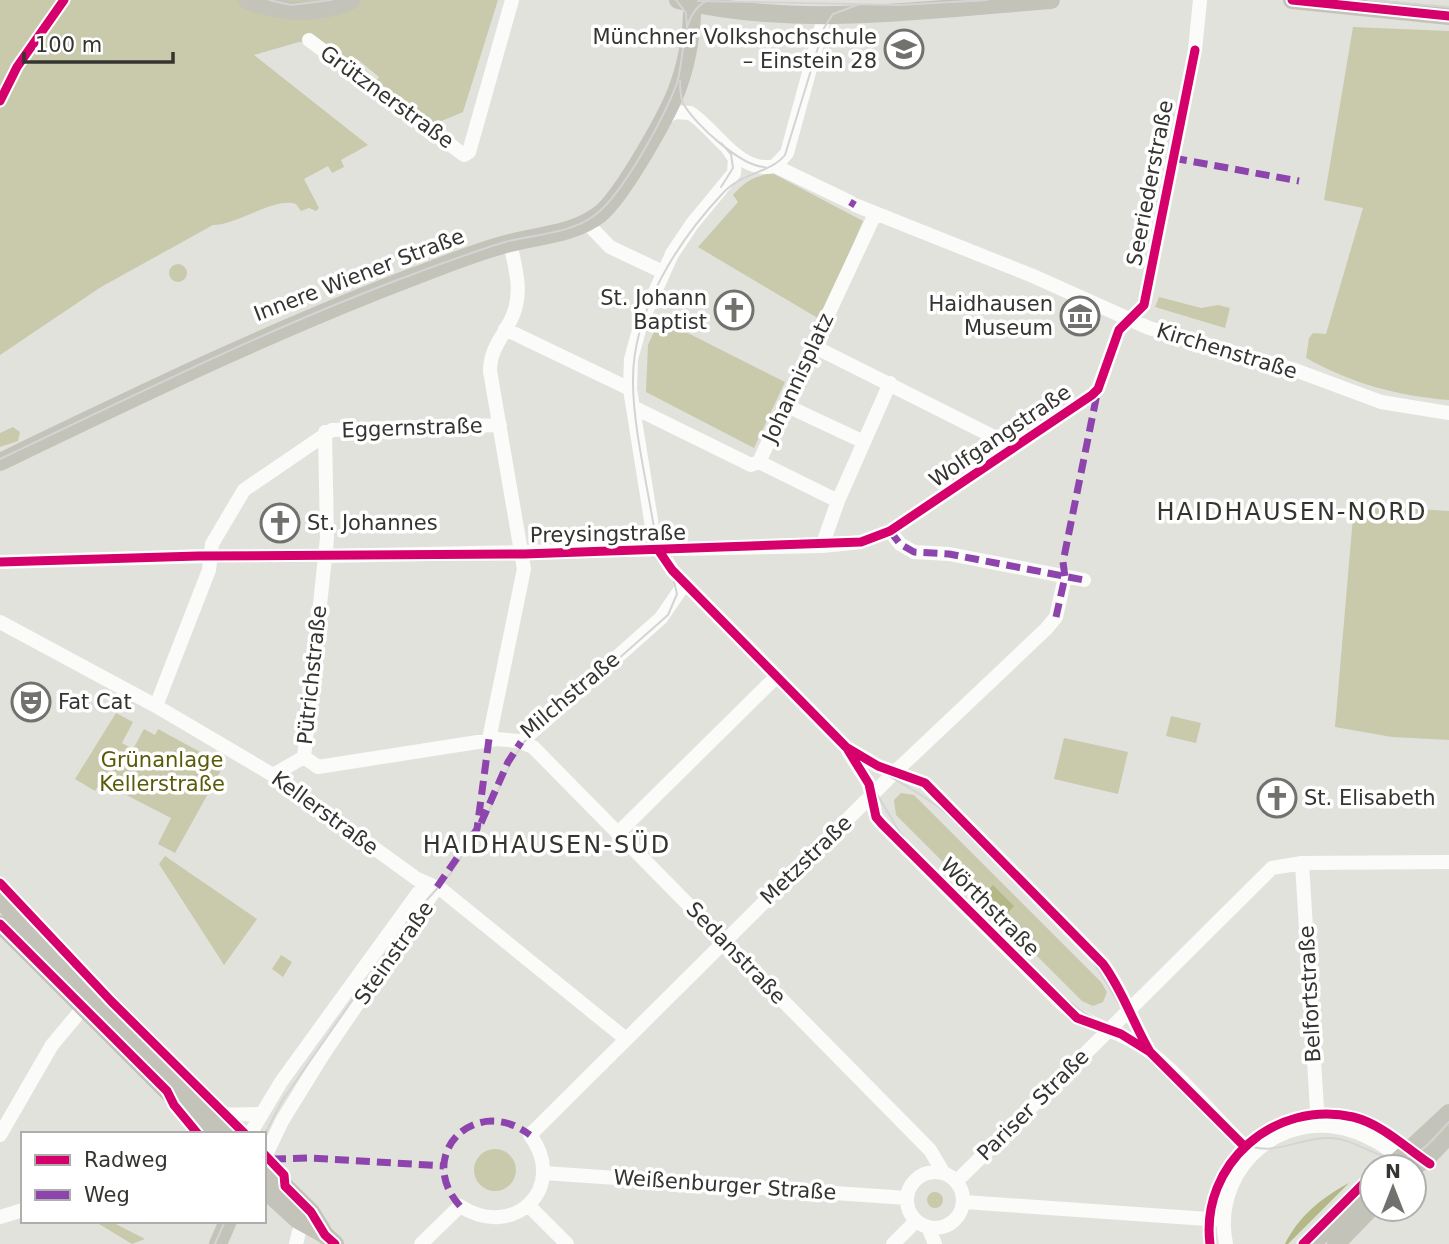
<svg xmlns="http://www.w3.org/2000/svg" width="1449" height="1244" viewBox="0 0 1449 1244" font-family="'DejaVu Sans',sans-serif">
<rect width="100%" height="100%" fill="#e2e2dd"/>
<path fill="#c8caab" d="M 0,0 L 498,0 L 463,112 L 432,125 L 375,83 L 379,77 L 357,59 L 352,65 L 324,43 L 299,42 L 254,55 L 368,145 L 341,160 L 344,167 L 332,173 L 328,166 L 304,179 L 319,208 L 316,211 L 309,208 L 301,211 L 296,204 C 275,197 239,224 213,225 L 101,287 L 0,355 Z
M 1353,27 L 1449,31 L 1449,400 C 1397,396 1351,383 1306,358 L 1309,338 L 1313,333 L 1326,334 L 1363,208 L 1324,200 Z
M 772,173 L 863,221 L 821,320 L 698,247 L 738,202 L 733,195 C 744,182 755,176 772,173 Z
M169 273a9 9 0 1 1 18 0a9 9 0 1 1-18 0Z
M 1159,297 L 1201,308 L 1218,305 L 1230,308 L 1225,328 L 1155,307 Z
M 660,319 L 785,382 L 754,448 L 646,392 L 648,345 Z
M 13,427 L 20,432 L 18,441 L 0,447 L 0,433 Z
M 1354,505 L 1449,511 L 1449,740 L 1392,737 L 1335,727 Z
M 116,713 L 133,722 L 122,743 L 133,749 L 144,729 L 155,735 L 158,729 L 224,765 L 175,853 L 158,844 L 171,818 L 101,782 L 95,791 L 75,779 Z
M 1171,716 L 1201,723 L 1196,743 L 1166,736 Z
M 1064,738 L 1128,752 L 1118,794 L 1054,779 Z
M 901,793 L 914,795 L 1101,982 L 1107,992 L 1103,1002 L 1093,1006 L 1082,1001 L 896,815 L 894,800 Z
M 165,856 L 257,919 L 224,965 L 159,864 Z
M 281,955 L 292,962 L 283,977 L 272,969 Z
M474 1170a21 21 0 1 1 42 0a21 21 0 1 1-42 0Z
M927 1200a8 8 0 1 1 16 0a8 8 0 1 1-16 0Z
M 94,1221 L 110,1221 L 145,1239 L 132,1244 Z"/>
<path fill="#b4b786" d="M 993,885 L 1014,906 L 1005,916 L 983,895 Z
M 1349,1183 L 1288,1244 L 1285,1244 C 1299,1216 1321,1198 1349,1183 Z"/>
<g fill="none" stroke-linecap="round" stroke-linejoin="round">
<path stroke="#fbfbfa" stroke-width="14" d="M 309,40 L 464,155 L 469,152 L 512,0
M 661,120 L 675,112 L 690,113 C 715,128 739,175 775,166 L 850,202
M 727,147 L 735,159 L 734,173 L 692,224 L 672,254 L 641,323 L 631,359 L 630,389 L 654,539 L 672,570 L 846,747 L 878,766 L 925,783 L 1103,964 C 1123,991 1133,1023 1150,1052
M 775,166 L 787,153 L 825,14
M 855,205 L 1033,276 L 1149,328 L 1295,370 L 1381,402 L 1449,413
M 587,223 L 610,247 L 663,272
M 505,329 L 630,389
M 813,346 L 1014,447
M 785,405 L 864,442
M 633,407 L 751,465 L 759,462 L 875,214
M 759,462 L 838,501
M 890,531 L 900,544 L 914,552 L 949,554 L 1084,580
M 822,546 L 838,501 L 890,383
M 325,556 L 822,546 L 861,542 L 890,531 L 1092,395 L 1098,389 L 1119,330 L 1144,305 L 1195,50 L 1200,0
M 0,562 L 209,556
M 0,622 L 156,706 L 273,775 L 417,879 L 442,890 L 626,1039
M 156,706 L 209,570 L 212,544 L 244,490 L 332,430 L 500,425
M 489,739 L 524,569 L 490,371 C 490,347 505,335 513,315 C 523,291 515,267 510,243
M 521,742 L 661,618 L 685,583
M 848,751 L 869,784 L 876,817 L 882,824 L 1062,1004 C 1088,1027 1120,1030 1147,1050 C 1186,1079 1216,1121 1252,1153
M 304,757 L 318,767 L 497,739 L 518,741 L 533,747 L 930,1150 L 943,1172
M 304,757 L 327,538 L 325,432
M 273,775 L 304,757
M 618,833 L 777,676
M 1302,863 L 1318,1126
M 216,1115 L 259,1114
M 250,1134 L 281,1082 L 418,893 L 437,887
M 0,1135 L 52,1045 L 83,1008
M 264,1159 L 282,1121 L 324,1053 L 437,887
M907 1200a28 28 0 1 1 56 0a28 28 0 1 1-56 0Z
M 544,1173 L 907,1198
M 957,1181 L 1272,868 L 1302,863 L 1449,862
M 964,1202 L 1222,1220
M 528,1205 L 567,1244
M 0,1217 L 23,1210
M 928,1227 L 935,1244
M 296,1244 L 300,1228 L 298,1220
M 421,1244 L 460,1206 C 514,1241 569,1187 530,1135 L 895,772 L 1046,629 L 1056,617 L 1065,577
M 893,1244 L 916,1221
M 1226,1244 C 1212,1177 1269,1116 1337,1127 C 1364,1131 1388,1148 1409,1164"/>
<path stroke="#c3c3ba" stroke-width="18" d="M 247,0 C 282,13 317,16 352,0
M 678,0 C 800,29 928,9 1051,0
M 1292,0 L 1449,16
M 0,462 C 137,396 273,330 415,276 C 447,264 478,251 510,243 C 541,235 574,234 600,214 C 622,196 670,112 679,84 C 688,59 693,26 692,0
M 0,900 L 234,1134
M 0,924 L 210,1134
M 264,1166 L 311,1212 L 325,1235 L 335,1244
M 1391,1167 L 1449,1113
M 1413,1167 L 1425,1160 L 1449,1135
M 264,1189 L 298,1220 L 325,1235
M 218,1244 L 228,1221
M 1312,1244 L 1372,1184
M 1336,1244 L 1372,1207"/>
<path stroke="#d4d4d4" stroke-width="2" d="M 269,0 L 291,5 L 331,0
M 676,0 L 686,13 L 687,28
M 1368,0 L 1449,7
M 698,1 L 899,5 L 987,0
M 857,5 L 833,14 L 824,28 L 785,155 C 771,173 742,172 723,193 C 677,242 632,312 633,382 C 633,427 648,488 655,534 L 661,551 L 673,568 L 854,752 C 883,776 918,789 947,814 L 1093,961 L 1140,1038 L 1246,1144 C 1273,1158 1302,1136 1331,1138 C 1358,1139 1380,1164 1408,1157 C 1424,1153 1438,1133 1449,1122
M 680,81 C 680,89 680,96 683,103 C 694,124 742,167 765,167
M 721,187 L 733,168 L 731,154 L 721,143
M 0,459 C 133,396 263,331 400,279 C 435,266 469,253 505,242 C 535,234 570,234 595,215 C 623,194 663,119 676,86 C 686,59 678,14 708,0
M 857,761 L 899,831 L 912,848 L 1054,991 L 1085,1013 L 1136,1042
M 264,1136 L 282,1101 L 407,922 L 451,873 L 483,824 L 510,764 L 524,742 L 668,615 L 677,594 L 671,568
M 215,1244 L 225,1221"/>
<path stroke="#8e44ad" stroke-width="7" stroke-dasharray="14 7" stroke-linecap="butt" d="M 1173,158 L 1299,181
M 850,202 L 855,205
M 890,531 L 900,544 L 914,552 L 949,554 L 1084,580
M 1056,617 L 1065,577 L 1063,562 L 1098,389
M 481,823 L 508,762 L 521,742
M 437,887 L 477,829 L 489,739
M 272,1159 L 311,1158 L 444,1166
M 460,1206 C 414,1155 475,1093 530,1135"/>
<defs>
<path id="cycleway" d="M 1292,0 L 1449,16
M 0,101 L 17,67 L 64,0
M 659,551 L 672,570 L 846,747 L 878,766 L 925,783 L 1103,964 C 1123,991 1133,1023 1150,1052
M 0,562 L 198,556 L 524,554 L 861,542 L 890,531 L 1092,395 L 1098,389 L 1119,330 L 1144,305 L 1195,50
M 848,750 L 869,784 L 876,817 L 882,824 L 1077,1018 L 1121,1034 L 1150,1052 L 1244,1146
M 0,883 L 111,1001 L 245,1134
M 0,924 L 167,1091 L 174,1105 L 198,1134
M 264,1154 L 284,1175 L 285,1186 L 311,1212 L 325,1235 L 335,1244
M 1210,1244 C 1200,1164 1275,1099 1353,1117 C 1382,1124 1406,1148 1430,1164
M 1303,1244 L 1372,1175"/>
</defs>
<use href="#cycleway" stroke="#fff" stroke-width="13"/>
<use href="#cycleway" stroke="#d6006c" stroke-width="9"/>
</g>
<defs>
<symbol id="university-ring" viewBox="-11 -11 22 22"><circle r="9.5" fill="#fff" stroke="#71716d" stroke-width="1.5"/><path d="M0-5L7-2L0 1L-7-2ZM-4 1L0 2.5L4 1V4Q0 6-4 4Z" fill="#71716d"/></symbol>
<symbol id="church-ring" viewBox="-11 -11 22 22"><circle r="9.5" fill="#fff" stroke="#71716d" stroke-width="1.5"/><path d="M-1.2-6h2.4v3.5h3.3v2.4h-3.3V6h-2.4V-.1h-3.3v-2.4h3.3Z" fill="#71716d"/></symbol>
<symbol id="museum-ring" viewBox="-11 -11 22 22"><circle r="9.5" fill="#fff" stroke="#71716d" stroke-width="1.5"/><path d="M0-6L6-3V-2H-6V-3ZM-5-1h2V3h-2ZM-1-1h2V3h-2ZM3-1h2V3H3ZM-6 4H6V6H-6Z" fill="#71716d"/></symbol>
<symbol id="theatre-ring" viewBox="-11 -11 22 22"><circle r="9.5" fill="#fff" stroke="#71716d" stroke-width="1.5"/><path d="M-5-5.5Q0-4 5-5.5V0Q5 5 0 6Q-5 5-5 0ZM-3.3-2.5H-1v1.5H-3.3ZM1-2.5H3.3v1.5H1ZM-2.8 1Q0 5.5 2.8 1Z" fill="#71716d"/></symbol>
</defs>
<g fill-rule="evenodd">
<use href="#university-ring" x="882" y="27" width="44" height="44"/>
<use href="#church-ring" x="712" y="288" width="44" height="44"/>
<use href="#museum-ring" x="1058" y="294" width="44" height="44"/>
<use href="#church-ring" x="258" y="501" width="44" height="44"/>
<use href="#theatre-ring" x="9" y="680" width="44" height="44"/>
<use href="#church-ring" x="1255" y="776" width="44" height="44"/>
</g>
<g text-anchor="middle" stroke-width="7" stroke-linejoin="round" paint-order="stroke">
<g font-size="21" fill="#343431" stroke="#fff" text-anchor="end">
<text x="877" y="44">Münchner Volkshochschule<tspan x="877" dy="24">– Einstein 28</tspan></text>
<text x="707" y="305">St. Johann<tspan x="707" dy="24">Baptist</tspan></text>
<text x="1053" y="311">Haidhausen<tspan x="1053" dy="24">Museum</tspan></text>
<text x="307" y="530" text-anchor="start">St. Johannes</text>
<text x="58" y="709" text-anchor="start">Fat Cat</text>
<text x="1304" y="805" text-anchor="start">St. Elisabeth</text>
</g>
<g font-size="21" fill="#343431" stroke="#fff">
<text transform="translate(387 97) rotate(36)" y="7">Grütznerstraße</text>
<text transform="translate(1150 183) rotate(-79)" y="7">Seeriederstraße</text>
<text transform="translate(359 275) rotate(-21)" y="7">Innere Wiener Straße</text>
<text transform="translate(1227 351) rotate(17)" y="7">Kirchenstraße</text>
<text transform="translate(798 378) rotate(-65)" y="7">Johannisplatz</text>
<text transform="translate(412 428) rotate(-2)" y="7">Eggernstraße</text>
<text transform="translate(1000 436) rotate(-34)" y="7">Wolfgangstraße</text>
<text transform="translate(608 534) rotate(-1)" y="7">Preysingstraße</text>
<text transform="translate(312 675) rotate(-84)" y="7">Pütrichstraße</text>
<text transform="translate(570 695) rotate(-40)" y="7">Milchstraße</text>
<text transform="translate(325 813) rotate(36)" y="7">Kellerstraße</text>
<text transform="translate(806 860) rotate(-44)" y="7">Metzstraße</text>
<text transform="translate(990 907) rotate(45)" y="7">Wörthstraße</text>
<text transform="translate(394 953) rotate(-55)" y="7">Steinstraße</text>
<text transform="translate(736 953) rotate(46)" y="7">Sedanstraße</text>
<text transform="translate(1310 994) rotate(-93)" y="7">Belfortstraße</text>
<text transform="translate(1033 1105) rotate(-45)" y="7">Pariser Straße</text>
<text transform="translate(725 1185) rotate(4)" y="7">Weißenburger Straße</text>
</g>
<g font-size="21" fill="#595b09" stroke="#fff">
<text x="162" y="767">Grünanlage<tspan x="162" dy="24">Kellerstraße</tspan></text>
</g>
<g font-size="24" letter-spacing="2" fill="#34352e" stroke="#fff">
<text x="1292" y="520">HAIDHAUSEN-NORD</text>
<text x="547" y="853">HAIDHAUSEN-SÜD</text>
</g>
</g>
<rect x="21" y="1132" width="245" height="91" fill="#ffffff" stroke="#aeaead" stroke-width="2"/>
<rect x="35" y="1155" width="35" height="10" fill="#d6006c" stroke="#aeaead" stroke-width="2"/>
<text x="84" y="1167" font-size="21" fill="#343431">Radweg</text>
<rect x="35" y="1190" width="35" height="10" fill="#8e44ad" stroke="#aeaead" stroke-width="2"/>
<text x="84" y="1202" font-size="21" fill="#343431">Weg</text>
<g transform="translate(1393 1188)"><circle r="33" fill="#ffffff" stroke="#aeaead" stroke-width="2"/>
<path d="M0-5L12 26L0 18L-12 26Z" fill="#71716d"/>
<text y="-10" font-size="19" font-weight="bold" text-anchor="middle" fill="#343431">N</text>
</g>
<path d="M24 52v10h149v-10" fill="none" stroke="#343431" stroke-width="3.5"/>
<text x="35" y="52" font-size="21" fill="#343431" stroke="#ffffff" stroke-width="5" paint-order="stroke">100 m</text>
</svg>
